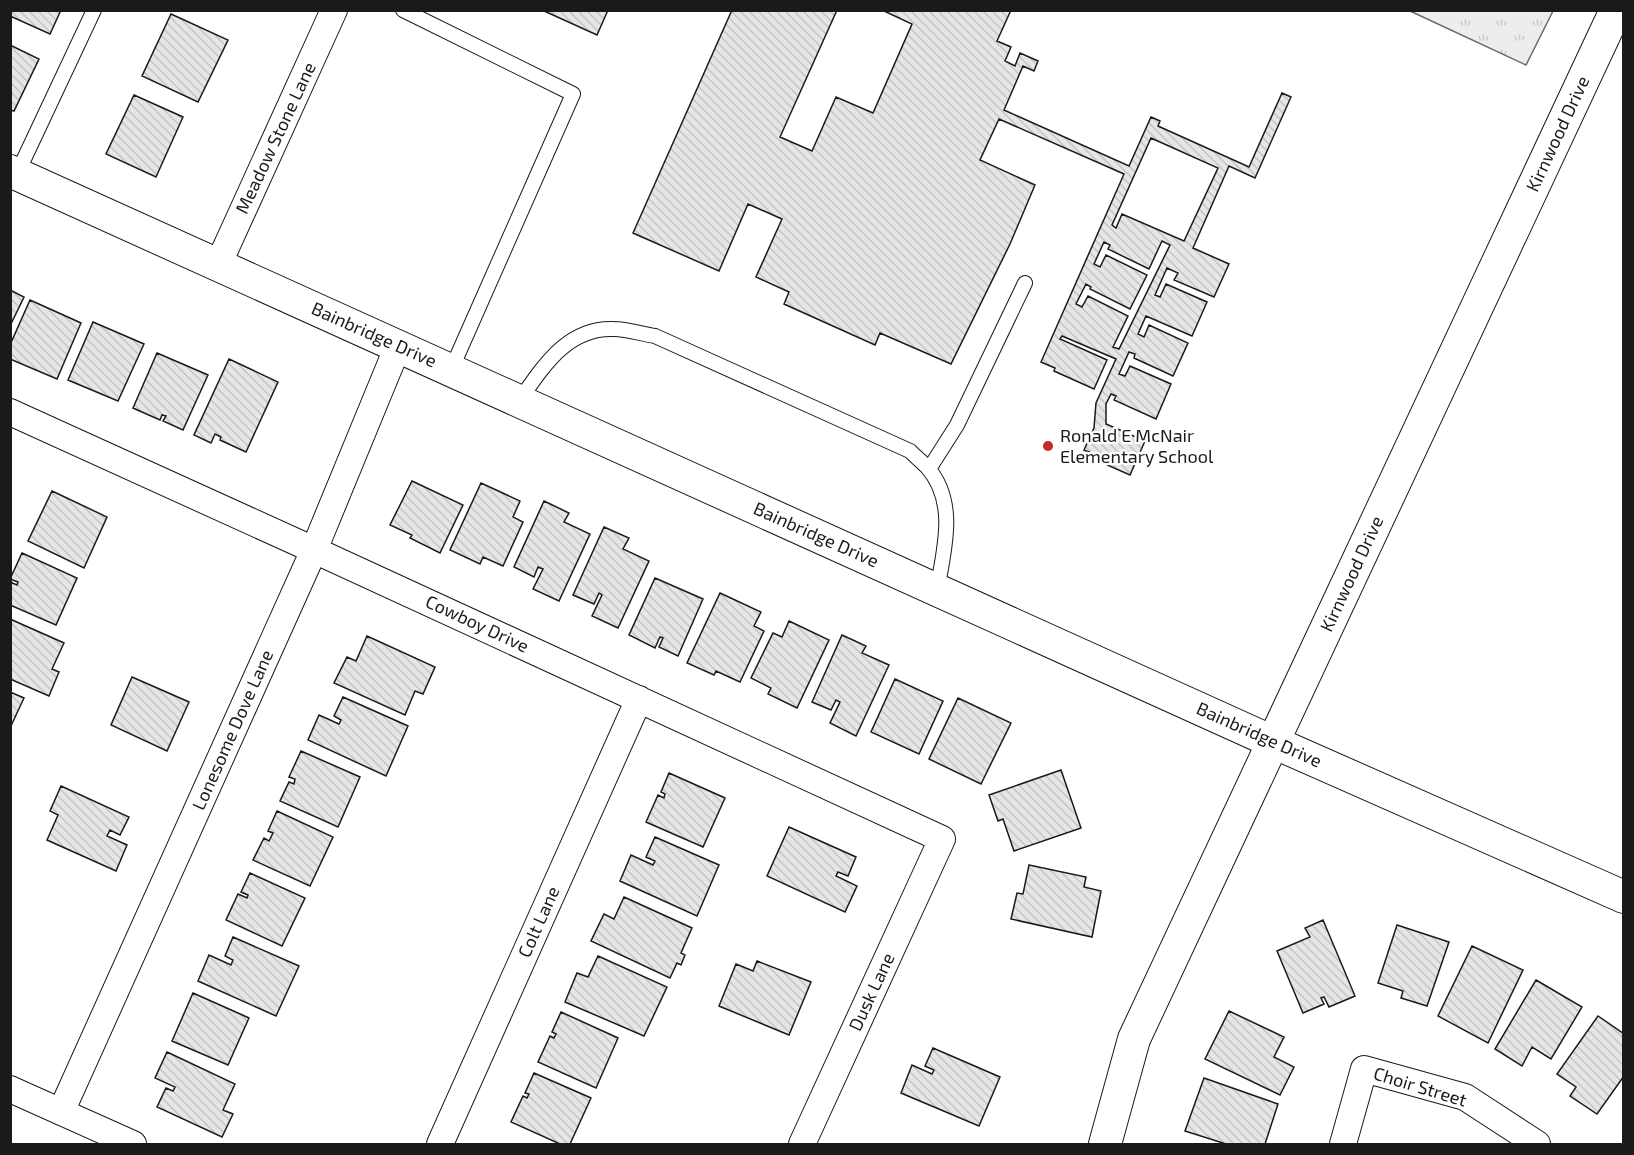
<svg xmlns="http://www.w3.org/2000/svg" width="1634" height="1155" viewBox="0 0 1634 1155" font-family="'Exo 2',sans-serif">
<defs>
<pattern id="park-tufts" width="24" height="20" patternUnits="userSpaceOnUse" patternTransform="scale(1.5)"><rect width="24" height="20" fill="#ededed"/><path d="M3 7l-1-3M5 7V3M7 7l1-3M15 17l-1-3M17 17v-4M19 17l1-3" fill="none" stroke="#cbcbcb"/></pattern>
<pattern id="building-back-hatch" width="6" height="6" patternUnits="userSpaceOnUse" patternTransform="scale(1.5)"><rect width="6" height="6" fill="#e6e6e6"/><path d="M-1 5l2 2M0 0l6 6M5-1l2 2" fill="none" stroke="#c5c5c5"/></pattern>
</defs>
<rect width="100%" height="100%" fill="#fff"/>
<path fill="url(#park-tufts)" stroke="#6a6a6a" stroke-width="1.5" d="M 1410,11 L 1553,11 L 1526,65 Z"/>
<path fill="url(#building-back-hatch)" stroke="#1a1a1a" stroke-width="1.5" fill-rule="evenodd" d="M 10,10 L 61,10 L 50,34 L 10,16 Z
M 542,10 L 608,10 L 597,35 Z
M 732,10 L 837,10 L 780,137 L 812,151 L 836,97 L 873,113 L 912,24 L 882,10 L 1011,10 L 997,41 L 1011,47 L 1005,61 L 1015,66 L 1020,53 L 1038,61 L 1034,71 L 1023,66 L 1004,110 L 1129,166 L 1151,117 L 1160,121 L 1158,126 L 1249,167 L 1282,93 L 1291,97 L 1255,178 L 1229,166 L 1193,248 L 1229,264 L 1214,297 L 1174,280 L 1178,273 L 1167,268 L 1155,295 L 1160,297 L 1166,284 L 1207,302 L 1192,336 L 1146,316 L 1138,334 L 1144,337 L 1149,325 L 1188,343 L 1173,376 L 1134,358 L 1135,354 L 1129,352 L 1119,374 L 1125,376 L 1130,366 L 1171,384 L 1156,419 L 1114,400 L 1116,396 L 1111,394 L 1106,404 L 1106,424 L 1145,441 L 1130,475 L 1089,457 L 1091,453 L 1084,450 L 1094,428 L 1096,403 L 1116,359 L 1062,336 L 1060,339 L 1107,360 L 1094,389 L 1054,371 L 1055,368 L 1041,362 L 1124,174 L 999,119 L 980,160 L 1035,185 L 1010,244 L 951,364 L 880,333 L 875,345 L 784,304 L 789,292 L 756,277 L 782,219 L 748,204 L 719,271 L 633,233 ZM 1151,138 L 1218,168 L 1184,241 L 1122,214 L 1116,228 L 1112,225 ZM 1162,241 L 1170,245 L 1119,349 L 1113,347 L 1128,316 L 1088,296 L 1082,307 L 1076,304 L 1086,284 L 1091,287 L 1090,289 L 1130,309 L 1147,275 L 1106,255 L 1100,267 L 1094,264 L 1104,242 L 1110,245 L 1108,249 L 1149,269 Z
M 171,14 L 228,40 L 198,102 L 142,76 Z
M 10,45 L 39,59 L 14,111 L 10,110 Z
M 134,95 L 183,117 L 156,177 L 106,154 Z
M 10,290 L 24,297 L 10,326 Z
M 30,300 L 81,323 L 57,379 L 10,359 L 10,345 Z
M 93,322 L 144,344 L 118,401 L 68,380 Z
M 157,353 L 208,375 L 183,430 L 163,421 L 166,416 L 162,415 L 160,420 L 133,408 Z
M 229,359 L 278,382 L 246,452 L 220,440 L 221,437 L 215,434 L 211,443 L 194,435 Z
M 412,481 L 463,505 L 440,553 L 410,538 L 412,535 L 390,525 Z
M 481,483 L 520,501 L 513,517 L 523,522 L 503,566 L 483,557 L 480,564 L 450,550 Z
M 52,491 L 107,517 L 84,568 L 28,541 Z
M 544,501 L 569,513 L 564,522 L 590,534 L 559,601 L 533,589 L 543,569 L 538,567 L 534,577 L 514,567 Z
M 604,527 L 629,538 L 623,549 L 649,561 L 618,628 L 592,616 L 602,595 L 599,593 L 594,604 L 573,595 Z
M 22,553 L 77,578 L 56,625 L 10,605 L 10,582 L 17,585 L 18,582 L 10,579 Z
M 655,578 L 703,599 L 678,656 L 659,647 L 663,638 L 660,637 L 655,648 L 629,635 Z
M 720,593 L 761,612 L 754,626 L 764,631 L 740,682 L 716,671 L 714,675 L 687,663 Z
M 10,619 L 64,643 L 52,669 L 59,672 L 49,696 L 10,679 Z
M 789,621 L 829,640 L 797,708 L 768,694 L 771,688 L 751,678 L 773,633 L 782,637 Z
M 842,635 L 866,646 L 862,653 L 889,665 L 856,736 L 830,723 L 840,702 L 836,700 L 831,710 L 812,702 Z
M 367,636 L 435,667 L 423,694 L 415,691 L 405,715 L 334,683 L 347,657 L 356,661 Z
M 132,677 L 189,702 L 167,751 L 111,725 Z
M 895,679 L 943,701 L 919,754 L 871,732 Z
M 10,692 L 24,698 L 10,728 Z
M 343,697 L 408,726 L 386,776 L 308,740 L 319,715 L 339,724 L 341,720 L 334,716 Z
M 958,698 L 1011,723 L 981,784 L 929,759 Z
M 301,751 L 360,777 L 338,827 L 280,801 L 289,782 L 294,784 L 295,779 L 289,777 Z
M 1061,770 L 1081,828 L 1014,851 L 1003,819 L 998,821 L 989,795 Z
M 669,773 L 725,798 L 703,847 L 646,822 L 658,795 L 664,798 L 665,794 L 661,792 Z
M 61,786 L 129,817 L 120,835 L 110,830 L 107,836 L 127,845 L 116,871 L 47,840 L 58,815 L 50,811 Z
M 277,811 L 333,837 L 310,886 L 253,860 L 264,838 L 269,841 L 273,833 L 268,831 Z
M 789,827 L 856,857 L 848,876 L 838,872 L 836,876 L 857,886 L 845,912 L 767,876 Z
M 655,837 L 719,865 L 697,916 L 620,881 L 631,855 L 653,865 L 655,861 L 646,857 Z
M 1029,865 L 1086,877 L 1084,887 L 1101,891 L 1092,937 L 1011,919 L 1017,893 L 1023,894 Z
M 250,873 L 305,898 L 282,946 L 226,920 L 238,894 L 247,898 L 248,895 L 241,892 Z
M 624,897 L 692,928 L 681,953 L 685,955 L 681,965 L 677,963 L 670,978 L 591,941 L 604,914 L 614,919 Z
M 1323,920 L 1355,996 L 1329,1007 L 1324,997 L 1321,998 L 1324,1004 L 1303,1013 L 1277,951 L 1310,937 L 1305,928 Z
M 1397,925 L 1449,942 L 1427,1006 L 1401,998 L 1403,991 L 1378,983 Z
M 233,937 L 299,966 L 276,1016 L 198,981 L 209,955 L 231,965 L 233,960 L 225,956 Z
M 1472,946 L 1523,970 L 1488,1043 L 1438,1016 Z
M 598,956 L 667,987 L 644,1036 L 565,1002 L 577,973 L 588,977 Z
M 757,961 L 811,982 L 789,1035 L 719,1006 L 736,964 L 753,971 Z
M 1536,980 L 1582,1007 L 1551,1059 L 1532,1047 L 1522,1066 L 1495,1049 Z
M 193,993 L 249,1018 L 228,1065 L 172,1041 Z
M 1229,1011 L 1284,1037 L 1274,1057 L 1294,1067 L 1280,1095 L 1205,1059 Z
M 561,1012 L 618,1038 L 596,1088 L 538,1062 L 550,1036 L 554,1038 L 556,1034 L 552,1032 Z
M 1598,1016 L 1624,1034 L 1624,1076 L 1597,1114 L 1570,1096 L 1576,1087 L 1557,1074 Z
M 933,1048 L 1000,1077 L 979,1126 L 901,1093 L 912,1065 L 932,1074 L 934,1070 L 925,1066 Z
M 167,1052 L 235,1084 L 223,1110 L 233,1114 L 222,1137 L 157,1107 L 166,1088 L 173,1091 L 175,1087 L 155,1078 Z
M 534,1073 L 591,1098 L 570,1144 L 560,1144 L 511,1122 L 523,1096 L 527,1098 L 529,1094 L 525,1093 Z
M 1204,1078 L 1278,1104 L 1265,1144 L 1226,1144 L 1185,1131 Z"/>
<g fill="none" stroke-linecap="round" stroke-linejoin="round">
<defs>
<path id="service" d="M 403,10 L 573,94 L 451,370
M 17,174 L 94,10
M 519,401 C 543,367 567,327 614,329 C 627,329 642,334 655,336 L 910,451 C 916,457 922,462 927,467 C 958,502 944,550 937,590
M 929,469 L 957,425 L 1025,283"/>
<path id="minor" d="M 218,265 L 334,10
M 10,412 L 314,550 L 942,839 L 802,1144
M 10,1089 L 133,1144
M 61,1112 L 314,550 L 398,346
M 440,1144 L 639,699
M 1343,1144 L 1364,1069 L 1465,1097 L 1537,1144"/>
<path id="tertiary" d="M 10,171 L 1273,742 L 1624,897
M 1105,1144 L 1134,1039 L 1616,10"/>
</defs>
<use href="#service" stroke="#1a1a1a" stroke-width="16"/>
<use href="#minor" stroke="#1a1a1a" stroke-width="28"/>
<use href="#tertiary" stroke="#1a1a1a" stroke-width="34"/>
<use href="#service" stroke="#fff" stroke-width="14"/>
<use href="#minor" stroke="#fff" stroke-width="26"/>
<use href="#tertiary" stroke="#fff" stroke-width="32"/>
</g>
<circle fill="#c62828" stroke="#fff" stroke-width="2" cx="1048" cy="446" r="6"/>
<g text-anchor="middle" stroke-width="4.5" stroke-linejoin="round" paint-order="stroke">
<g font-size="18" fill="#1a1a1a" stroke="#fff">
<text transform="translate(1558 134) rotate(-65)" y="6">Kirnwood Drive</text>
<text transform="translate(276 138) rotate(-65)" y="6">Meadow Stone Lane</text>
<text transform="translate(374 335) rotate(24)" y="6">Bainbridge Drive</text>
<text transform="translate(816 535) rotate(24)" y="6">Bainbridge Drive</text>
<text transform="translate(1352 574) rotate(-65)" y="6">Kirnwood Drive</text>
<text transform="translate(477 624) rotate(25)" y="6">Cowboy Drive</text>
<text transform="translate(233 730) rotate(-66)" y="6">Lonesome Dove Lane</text>
<text transform="translate(1259 735) rotate(24)" y="6">Bainbridge Drive</text>
<text transform="translate(539 922) rotate(-66)" y="6">Colt Lane</text>
<text transform="translate(872 992) rotate(-65)" y="6">Dusk Lane</text>
<text transform="translate(1420 1087) rotate(17)" y="6">Choir Street</text>
</g>
<g font-size="18" fill="#1a1a1a" stroke="#fff" text-anchor="start">
<text x="1060" y="442">Ronald E McNair<tspan x="1060" dy="21">Elementary School</tspan></text>
</g>
</g>
<rect width="1634" height="1155" fill="none" stroke="#1a1a1a" stroke-width="24"/>
</svg>
